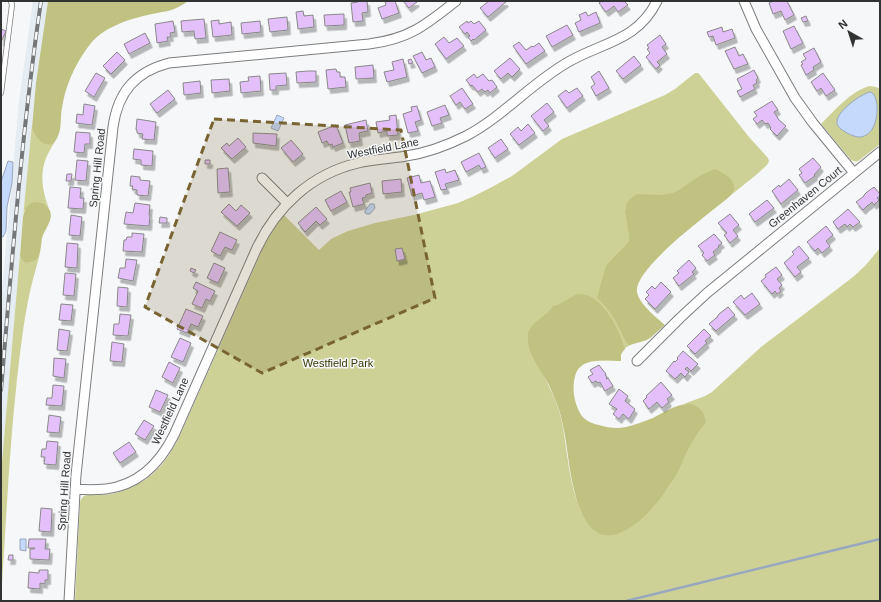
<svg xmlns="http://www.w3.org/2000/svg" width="881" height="602" viewBox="0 0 881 602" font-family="Arial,sans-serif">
<defs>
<filter id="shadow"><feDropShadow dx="2.5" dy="4.5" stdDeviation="0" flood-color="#0004"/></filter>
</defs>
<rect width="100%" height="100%" fill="#f6f7f8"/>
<path fill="#e5ecf2" d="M 33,1 L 48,1 L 25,195 L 1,476 L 1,302 L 19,101 Z"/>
<path fill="#ced196" d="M 695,73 L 698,73 L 700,75 L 749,137 L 768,158 L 769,161 L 767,165 L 756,175 L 620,284 L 655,334 C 652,336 650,338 647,340 C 634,345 622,343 620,360 L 536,362 C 546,380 556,398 561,418 C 569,452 568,508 597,532 L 632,526 L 645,515 L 654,506 L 669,487 L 680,468 L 689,447 L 694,437 L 706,423 L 686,404 L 681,405 L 705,396 L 712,392 L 761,347 L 853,277 L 865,266 L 880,248 L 880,601 L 75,601 L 80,504 C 80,501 81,498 84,496 C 88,494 95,496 99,495 C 109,495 118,493 127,489 C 154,479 169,459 181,433 L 264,246 L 274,229 L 284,215 L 319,250 L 331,239 L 348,231 L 375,223 L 414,215 L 458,203 L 472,197 L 492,187 L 512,176 L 562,139 L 665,95 L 675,89 Z
M 870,86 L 876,87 L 880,89 L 880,144 L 861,159 C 858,162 855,162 851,160 L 821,124 C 834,111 852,90 870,86 Z
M 32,125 L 33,132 L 36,137 L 55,141 L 57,138 C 53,145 49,151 46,158 C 39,176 43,194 50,211 C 47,204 44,202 36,202 L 24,211 L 23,217 Z
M 40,253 C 36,269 31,285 28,301 C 23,326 20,353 17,379 C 9,452 6,525 1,599 L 1,473 L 20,254 L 20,257 L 30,263 L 36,260 Z"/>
<path fill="#bfc280" d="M 48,1 L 188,1 C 175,11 167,11 152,14 C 129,19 102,27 88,47 C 75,64 65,87 62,108 C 60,118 62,130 57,138 C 50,153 34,139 32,128 L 36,83 Z
M 715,169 C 726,174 743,184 729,197 C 711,212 633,269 637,292 C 639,304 656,317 665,325 L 650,338 L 646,340 L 629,345 C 624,340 622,333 618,326 C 613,315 606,306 597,298 L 603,276 L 606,266 L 614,257 L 626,245 L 629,241 L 629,235 L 625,211 L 627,203 L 629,200 L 637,194 L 661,195 L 673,193 L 679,190 L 701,175 Z
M 36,202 C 42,202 46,203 49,209 C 55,219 45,228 42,238 C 41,244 41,254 37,259 C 33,263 27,264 23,261 L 20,256 L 23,217 C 25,208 28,203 36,202 Z
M 577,294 C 602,292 619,329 625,349 L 621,354 L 621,361 C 606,361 583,357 576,373 C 572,385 573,398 578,409 C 582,419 589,423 599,425 C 608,428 618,429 626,427 C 635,425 644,421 653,418 C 665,412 688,396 700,409 C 704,413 705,418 706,423 C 699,431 693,439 689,448 C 685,455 683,463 679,470 C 666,494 643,525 617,534 C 576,547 570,467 566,442 C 564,430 562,418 558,407 C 555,399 552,392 549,385 C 541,370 526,352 528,335 C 529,323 546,317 553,306 L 558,305 Z"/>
<path fill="#c5d9fc" stroke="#99a7bf" d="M 870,92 C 881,93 881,138 858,137 C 853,136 848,134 844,131 C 840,129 837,126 837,122 C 837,111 861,94 870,92 Z
M 277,115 L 284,118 L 278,131 L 271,128 Z
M 8,161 L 13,162 L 12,183 L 7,207 L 6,231 L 3,237 L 1,236 L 1,182 Z
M 370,204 L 374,204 L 375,208 L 370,214 L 367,214 L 365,213 L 365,211 Z
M 20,539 L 26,539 L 26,551 L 20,550 Z"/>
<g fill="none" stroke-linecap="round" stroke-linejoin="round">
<path stroke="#99a7bf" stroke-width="2.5" d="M 626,601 L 880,539"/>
</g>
<path fill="#e3c0fa" stroke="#898889" filter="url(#shadow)" d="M 357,1 L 367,1 L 368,12 L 362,13 L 363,21 L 353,22 L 351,3 L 358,2 Z
M 385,1 L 395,1 L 399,13 L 382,19 L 378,8 L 386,5 Z
M 403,1 L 416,1 L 417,2 L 409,8 Z
M 489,1 L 505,1 L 506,2 L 488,17 L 480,8 Z
M 602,1 L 624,1 L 628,5 L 618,12 L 614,6 L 606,12 L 599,3 Z
M 773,1 L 787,1 L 794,15 L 785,20 L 781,11 L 773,14 L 769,3 Z
M 303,11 L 304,16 L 313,15 L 314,27 L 298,29 L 296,12 Z
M 586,12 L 588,16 L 596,12 L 600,23 L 579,32 L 575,23 L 581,20 L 579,15 Z
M 344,14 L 344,25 L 325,26 L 324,15 Z
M 806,16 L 808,21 L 803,22 L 801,18 Z
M 287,17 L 288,30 L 270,32 L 268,19 Z
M 204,19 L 206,38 L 195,39 L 194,31 L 182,32 L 181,21 Z
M 219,20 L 219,24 L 231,22 L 232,35 L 213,37 L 211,21 Z
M 173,21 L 175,32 L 170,33 L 171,37 L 167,37 L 168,41 L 157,43 L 155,24 Z
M 260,21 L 261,32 L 242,34 L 241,23 Z
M 467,21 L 468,23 L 471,21 L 474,24 L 479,21 L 486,30 L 474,40 L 473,39 L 471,41 L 468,37 L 470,36 L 467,32 L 465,34 L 459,27 Z
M 567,25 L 573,35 L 552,47 L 546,36 Z
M 794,26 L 803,43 L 791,49 L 783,31 Z
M 722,27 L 723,32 L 732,29 L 735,38 L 716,45 L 713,36 L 709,37 L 707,32 Z
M 1,29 L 6,31 L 1,42 Z
M 145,33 L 150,43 L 129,54 L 124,44 Z
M 660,35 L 666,44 L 662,47 L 667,54 L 657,62 L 660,65 L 656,69 L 646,57 L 650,53 L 647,49 L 649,48 L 647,45 Z
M 444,37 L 449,43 L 457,38 L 464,46 L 446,59 L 435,44 Z
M 519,42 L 526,50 L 532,46 L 533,47 L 539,43 L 545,51 L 526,64 L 513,46 Z
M 735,47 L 739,56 L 743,54 L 748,64 L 734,69 L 725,51 Z
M 814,48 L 821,62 L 813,67 L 814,70 L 806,75 L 801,65 L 803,64 L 801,62 L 806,59 L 803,54 Z
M 117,52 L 125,60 L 111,74 L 103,66 Z
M 422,52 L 426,60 L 431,58 L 435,67 L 422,73 L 413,56 Z
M 634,56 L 641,65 L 623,79 L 616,71 Z
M 510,58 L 520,69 L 512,77 L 508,73 L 501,79 L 494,71 Z
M 403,59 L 407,77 L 387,82 L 384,72 L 394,70 L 392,62 Z
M 411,59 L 413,63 L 409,64 L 408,60 Z
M 373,65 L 374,78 L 356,79 L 355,67 Z
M 336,69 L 337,72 L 340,72 L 340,77 L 345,77 L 346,87 L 328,89 L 326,70 Z
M 754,70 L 758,78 L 756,80 L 757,83 L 753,85 L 755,89 L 740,97 L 737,91 L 742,89 L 737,79 Z
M 308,71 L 316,71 L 316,82 L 297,83 L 296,72 Z
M 599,71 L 609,88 L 596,96 L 591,87 L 595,84 L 591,77 Z
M 96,73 L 105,78 L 94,97 L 85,91 Z
M 286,73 L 287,85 L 276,86 L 276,90 L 270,90 L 269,74 Z
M 823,73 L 835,90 L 826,96 L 821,88 L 817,91 L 811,82 Z
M 474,74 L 477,78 L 483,74 L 489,81 L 492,80 L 497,87 L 490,93 L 488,90 L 485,92 L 482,89 L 478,92 L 472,85 L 471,86 L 466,80 Z
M 260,76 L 261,91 L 241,93 L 240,82 L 249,81 L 248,77 Z
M 229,79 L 230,91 L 212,93 L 211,80 Z
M 200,81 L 201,93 L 184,95 L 183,83 Z
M 462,88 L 473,104 L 465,109 L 460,102 L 456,105 L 450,96 Z
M 577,88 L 583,96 L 567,108 L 558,96 L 566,90 L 569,93 Z
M 168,90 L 175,99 L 157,113 L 150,104 Z
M 772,101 L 778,110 L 774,112 L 779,120 L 786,126 L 777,136 L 770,129 L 771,128 L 768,123 L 765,124 L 762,120 L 757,124 L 753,119 L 757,116 L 754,112 Z
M 547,103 L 554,112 L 544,120 L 549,126 L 543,131 L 531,116 Z
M 84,104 L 95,106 L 92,125 L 76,123 L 77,114 L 83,115 Z
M 445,105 L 449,115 L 440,118 L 442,123 L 432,126 L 427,112 Z
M 417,106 L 421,120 L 415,122 L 418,131 L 408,133 L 403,114 L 412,111 L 411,107 Z
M 396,115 L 398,135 L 387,136 L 387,131 L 378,133 L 376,122 L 390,120 L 389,116 Z
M 137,119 L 156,122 L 154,140 L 142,139 L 143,134 L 137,133 L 137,130 L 136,130 Z
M 366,120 L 368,131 L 359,133 L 360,141 L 349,143 L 345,125 Z
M 528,124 L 535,133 L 519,145 L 510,134 L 518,127 L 521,131 Z
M 336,125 L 343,143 L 333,147 L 332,144 L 329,145 L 327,141 L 322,143 L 318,132 Z
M 76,132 L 90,133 L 90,144 L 85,144 L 84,153 L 74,152 Z
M 253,133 L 277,134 L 276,146 L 253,143 Z
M 238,138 L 246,147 L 232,159 L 221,148 L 227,143 L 229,146 Z
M 501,139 L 508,149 L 495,158 L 488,148 Z
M 291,140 L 303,154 L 293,162 L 281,148 Z
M 134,149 L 153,151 L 152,166 L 141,165 L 141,160 L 133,159 Z
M 479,153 L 486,167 L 481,169 L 479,165 L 466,172 L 461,162 Z
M 813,158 L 821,167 L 814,175 L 815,176 L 805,183 L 799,175 L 802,173 L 799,169 Z
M 77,160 L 88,161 L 86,181 L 75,180 Z
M 205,160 L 210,160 L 210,164 L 205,164 Z
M 228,168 L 230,192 L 218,193 L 217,169 Z
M 445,169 L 446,173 L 455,170 L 459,180 L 445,184 L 447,189 L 441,190 L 435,172 Z
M 67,174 L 72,174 L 71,181 L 66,181 Z
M 419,175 L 421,183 L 430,181 L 435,197 L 424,200 L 422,193 L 412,196 L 407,178 Z
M 131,176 L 140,177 L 140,180 L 150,181 L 148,196 L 137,195 L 137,190 L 132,189 L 133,186 L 130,186 Z
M 401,179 L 402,192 L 383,194 L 382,181 Z
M 789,179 L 798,190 L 781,204 L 772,191 L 779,185 L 780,187 Z
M 370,183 L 372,193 L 366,195 L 366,197 L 362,198 L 364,204 L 353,207 L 349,192 L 351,192 L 350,188 Z
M 70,187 L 81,188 L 80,198 L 84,198 L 83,209 L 68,208 Z
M 874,187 L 880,194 L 880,196 L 877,198 L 879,200 L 874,205 L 872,202 L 869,205 L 868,205 L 863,210 L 856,202 L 864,196 L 864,195 L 867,192 Z
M 341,191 L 347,202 L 331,211 L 325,200 Z
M 767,200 L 774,208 L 755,222 L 749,214 Z
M 135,203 L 150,205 L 149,215 L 150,215 L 149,226 L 124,224 L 126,212 L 133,213 Z
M 229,204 L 236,211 L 241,205 L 250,213 L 237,226 L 221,212 Z
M 316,207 L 327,219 L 320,225 L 316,221 L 305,232 L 298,223 Z
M 848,209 L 860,222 L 853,227 L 850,224 L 847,227 L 845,224 L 838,229 L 833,222 Z
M 730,214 L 739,225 L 733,230 L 738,236 L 730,243 L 724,235 L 727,233 L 718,223 Z
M 71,215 L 82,217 L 80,236 L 69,235 Z
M 160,217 L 167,218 L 167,223 L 159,223 Z
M 826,226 L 833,235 L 826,241 L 830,246 L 822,253 L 818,248 L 815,251 L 807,242 Z
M 220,232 L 237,240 L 232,250 L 225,247 L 220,256 L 211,251 Z
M 132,233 L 144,234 L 142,252 L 123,251 L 124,240 L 126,240 L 127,237 L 132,237 Z
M 714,234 L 722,243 L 718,246 L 719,247 L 713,252 L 715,255 L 707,261 L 702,255 L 704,253 L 698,246 Z
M 67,243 L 78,244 L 77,268 L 65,267 Z
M 799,246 L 809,258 L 797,267 L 801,272 L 795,277 L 784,263 L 794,254 L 792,252 Z
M 402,248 L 405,259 L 397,261 L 395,249 Z
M 126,259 L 137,260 L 133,281 L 118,278 L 120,268 L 125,268 Z
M 689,260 L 696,268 L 692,272 L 694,274 L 679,286 L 673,278 L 679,273 L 677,271 Z
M 214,263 L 225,268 L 218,283 L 207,278 Z
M 776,267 L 782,275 L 777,279 L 782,285 L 779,288 L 781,291 L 777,294 L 775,291 L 772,294 L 761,281 L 766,277 L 765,275 Z
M 191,268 L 196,270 L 194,273 L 190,271 Z
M 65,273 L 76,274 L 74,296 L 63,295 Z
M 196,282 L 215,291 L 210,301 L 206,299 L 202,308 L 192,304 L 198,291 L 193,288 Z
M 661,282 L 671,292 L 655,309 L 645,299 L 649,295 L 646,292 L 652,286 L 655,289 Z
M 118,287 L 128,288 L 127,307 L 117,306 Z
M 752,293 L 760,304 L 745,315 L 733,302 L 741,295 L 744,299 Z
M 61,304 L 73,305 L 71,321 L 59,320 Z
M 728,307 L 735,315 L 716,331 L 709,324 L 716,318 L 717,318 L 717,317 L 719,314 Z
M 186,309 L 203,316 L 198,327 L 191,324 L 187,333 L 177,329 Z
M 120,314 L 131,315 L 128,336 L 113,335 L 114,324 L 119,324 Z
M 59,329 L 70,331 L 67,351 L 57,350 Z
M 704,329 L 711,336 L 705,341 L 707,343 L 695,354 L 687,346 Z
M 180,338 L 191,343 L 183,362 L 171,357 Z
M 112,342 L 124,344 L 122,362 L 110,361 Z
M 683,351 L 698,364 L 691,371 L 687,367 L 685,369 L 689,372 L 685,377 L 681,373 L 675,379 L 666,371 L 674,361 L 675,362 L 678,359 L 677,358 Z
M 54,358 L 66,359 L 64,378 L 53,376 Z
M 169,362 L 180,368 L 173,383 L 162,377 Z
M 599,365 L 606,374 L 605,374 L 607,378 L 606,379 L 608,378 L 613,386 L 605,391 L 600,382 L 598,383 L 596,381 L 592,383 L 588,377 L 593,374 L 590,370 Z
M 661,382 L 672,395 L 667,399 L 669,402 L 662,408 L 657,402 L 649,409 L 643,401 L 647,397 L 646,396 Z
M 53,385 L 64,386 L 62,406 L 46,405 L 47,398 L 52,398 Z
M 619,389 L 628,396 L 625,401 L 635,409 L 629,419 L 623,414 L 619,419 L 613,414 L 617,409 L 609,404 Z
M 156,390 L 168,395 L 160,412 L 149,407 Z
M 49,415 L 61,417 L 59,433 L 47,432 Z
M 144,420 L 154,426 L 145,440 L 135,434 Z
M 47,441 L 58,442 L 56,465 L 44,464 L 45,457 L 41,457 L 42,449 L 46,449 Z
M 129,442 L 136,452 L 120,463 L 113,453 Z
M 41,508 L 52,509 L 51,532 L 39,531 Z
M 29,539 L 46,539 L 45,549 L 50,549 L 49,560 L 30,559 L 30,549 L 34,549 L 35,548 L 28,548 Z
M 9,555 L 13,555 L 13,560 L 8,560 Z
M 39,570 L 48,570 L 48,580 L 45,580 L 45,584 L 40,583 L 40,589 L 28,588 L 29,572 L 39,573 Z"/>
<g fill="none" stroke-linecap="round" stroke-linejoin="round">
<defs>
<path id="lane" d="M 1,93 L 12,5 L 11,1"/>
<path id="street" d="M 744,1 L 756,29 L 795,98 L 813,123 L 854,173
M 262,178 L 287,203
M 637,361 L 680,318 L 707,293 L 880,152
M 75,489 C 86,490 96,490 106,489 C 139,485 160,463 174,435 L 256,250 C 276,207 311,174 358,163 C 374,159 390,159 406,156 C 427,153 448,145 466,136 C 504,116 532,82 570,61 C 604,42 638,40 657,1
M 69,601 L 76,475 L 113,127 C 118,92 135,72 169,63 L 369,44 C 409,39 426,25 456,1"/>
</defs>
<use href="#lane" stroke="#7c7d7e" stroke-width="6"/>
<use href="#street" stroke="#7c7d7e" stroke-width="11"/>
<use href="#lane" stroke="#fff" stroke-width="4.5"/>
<use href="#street" stroke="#fff" stroke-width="9"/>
<defs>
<path id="rail" d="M 1,390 C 12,260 22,130 41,1"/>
</defs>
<use href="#rail" stroke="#757677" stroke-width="4"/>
<use href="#rail" stroke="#f6f7f8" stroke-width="2.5" stroke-dasharray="8" stroke-linecap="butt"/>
</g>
<path fill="#786433" fill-opacity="0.2" stroke="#786433" stroke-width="3" stroke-dasharray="8 5" stroke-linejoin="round" d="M 214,119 L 401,130 L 435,298 L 262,373 L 145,307 Z"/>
<g text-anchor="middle" stroke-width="3" stroke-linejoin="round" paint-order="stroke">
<g font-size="11" fill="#313232" stroke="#f6f7f8">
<text transform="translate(383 148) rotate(-11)" y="4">Westfield Lane</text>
<text transform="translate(97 168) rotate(-84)" y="4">Spring Hill Road</text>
<text transform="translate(805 197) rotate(-39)" y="4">Greenhaven Court</text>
<text transform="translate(170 411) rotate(-65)" y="4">Westfield Lane</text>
<text transform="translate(64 491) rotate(-86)" y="4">Spring Hill Road</text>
</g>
<g font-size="11" fill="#393a05" stroke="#f6f7f8">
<text x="338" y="367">Westfield Park</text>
</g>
</g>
<rect width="881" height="602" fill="none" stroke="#313232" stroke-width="4"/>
<g transform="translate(849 32) rotate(321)" stroke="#f6f7f8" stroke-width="3" paint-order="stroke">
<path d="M0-3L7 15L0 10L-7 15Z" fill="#313232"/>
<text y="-6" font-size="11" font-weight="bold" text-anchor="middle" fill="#313232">N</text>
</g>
</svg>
